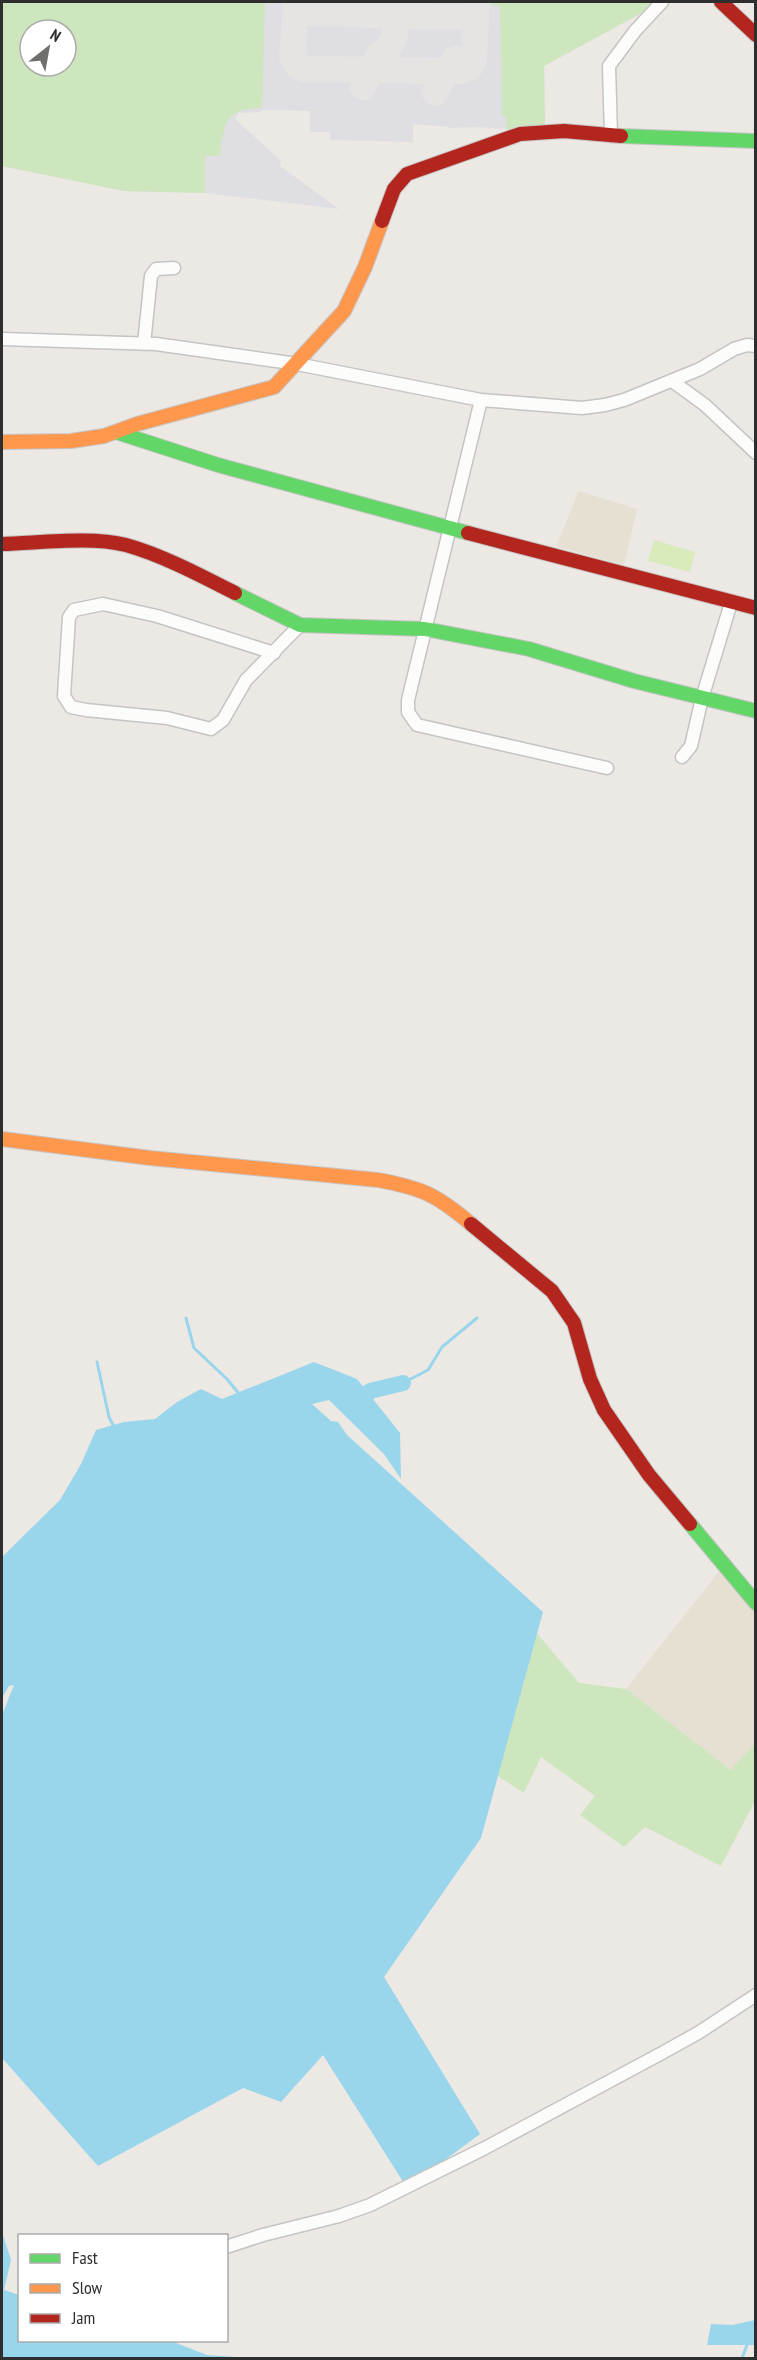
<svg xmlns="http://www.w3.org/2000/svg" width="757" height="2360" viewBox="0 0 757 2360" font-family="'PT Sans Narrow',sans-serif">
<rect width="100%" height="100%" fill="#ece8e4"/>
<path fill="#e6e0d3" d="M 579,491 L 637,509 L 624,565 L 556,546 Z
M 721,1569 L 755,1610 L 755,1743 L 731,1770 L 626,1689 Z"/>
<path fill="#dfdee2" fill-rule="evenodd" d="M 2,2 L 655,2 L 647,10 L 544,66 L 545,119 L 506,129 L 477,127 L 449,128 L 449,127 L 413,124 L 413,142 L 330,140 L 330,132 L 310,132 L 310,111 L 263,110 L 260,112 L 239,113 L 235,119 L 281,161 L 280,166 L 339,209 L 205,193 L 124,191 L 2,166 ZM 30,30 L 66,30 L 66,66 L 30,66 Z"/>
<path fill="#cee6be" fill-rule="evenodd" d="M 2,2 L 265,2 L 262,108 C 225,108 224,123 220,156 L 205,156 L 205,193 L 124,191 L 2,166 ZM 30,30 L 66,30 L 66,66 L 30,66 Z
M 487,2 L 655,2 L 647,10 L 544,66 L 545,127 L 506,129 L 506,117 L 502,116 L 500,6 L 487,5 Z
M 535,1631 L 579,1683 L 626,1689 L 731,1770 L 755,1743 L 755,1801 L 721,1866 L 645,1827 L 624,1847 L 580,1815 L 595,1796 L 541,1757 L 524,1793 L 496,1775 Z"/>
<path fill="#d9eabb" d="M 654,540 L 695,552 L 690,572 L 648,561 Z"/>
<path fill="#99d6ec" d="M 314,1362 L 357,1379 L 400,1433 L 401,1479 L 384,1454 L 329,1400 L 312,1404 L 331,1421 L 338,1422 L 347,1435 L 543,1612 L 481,1838 L 384,1977 L 480,2134 L 407,2188 L 323,2055 L 281,2102 L 243,2088 L 98,2166 L 2,2058 L 2,1715 L 14,1685 L 9,1686 L 2,1698 L 2,1557 L 60,1500 L 81,1464 L 96,1430 L 124,1422 L 155,1419 L 177,1402 L 201,1389 L 222,1399 Z
M 2,2232 L 11,2260 L 4,2290 L 19,2295 L 20,2340 L 171,2341 L 207,2355 L 251,2358 L 2,2358 Z
M 755,2320 L 755,2345 L 707,2345 L 711,2324 L 732,2325 Z"/>
<g fill="none" stroke-linecap="round" stroke-linejoin="round">
<path stroke="#99d6ec" stroke-width="3" d="M 186,1318 L 194,1348 L 227,1379 L 240,1395
M 97,1362 L 109,1417 L 114,1427
M 403,1383 L 428,1370 L 442,1347 L 477,1318
M 742,2358 L 747,2345"/>
<path stroke="#99d6ec" stroke-width="16" d="M 350,1396 L 363,1400 L 370,1391 L 403,1383"/>
<path stroke="#e6e4e2" stroke-width="26" d="M 296,2 L 292,57 L 299,67 L 305,69 L 463,71 L 470,67 L 474,60 L 477,3
M 296,2 L 299,6 L 311,13 L 463,17 L 469,13 L 478,2
M 363,87 L 379,55 L 389,49 L 395,35 L 393,22 L 386,15
M 435,93 L 455,59"/>
<defs>
<path id="street" d="M 611,136 L 609,66 L 635,31 L 662,2
M 2,339 L 156,344 L 297,364 L 481,400 L 582,408 L 605,405 L 624,400 L 700,369 L 734,349 L 747,345 L 756,346
M 144,344 L 151,276 L 156,269 L 174,268
M 672,381 L 705,405 L 756,453
M 481,400 L 408,700 L 408,712 L 417,725 L 607,768
M 274,653 L 157,616 L 103,604 L 74,610 L 69,617 L 64,696 L 71,707 L 86,710 L 167,718 L 211,729 L 223,720 L 246,680 L 300,625
M 682,757 L 691,746 L 702,698 L 731,603
M 226,2247 L 263,2235 L 339,2216 L 370,2205 L 485,2148 L 662,2053 L 698,2033 L 756,1995"/>
<path id="fast" d="M 621,136 L 756,141
M 119,433 L 218,465 L 468,533
M 235,593 L 300,625 L 425,629 L 529,649 L 634,681 L 756,711
M 690,1524 L 756,1603"/>
<path id="slow" d="M 2,442 L 71,441 L 104,436 L 137,424 L 274,387 L 344,311 L 365,267 L 382,221
M 2,1139 L 150,1158 L 378,1180 C 422,1188 437,1195 471,1224"/>
<path id="jam" d="M 721,2 L 756,35
M 382,221 L 394,189 L 407,174 L 520,134 L 564,131 L 621,136
M 468,533 L 756,608
M 2,544 C 39,543 91,536 126,545 C 162,555 202,576 235,593
M 471,1224 L 552,1291 L 574,1323 L 590,1379 L 604,1410 L 649,1475 L 690,1524"/>
</defs>
<use href="#street" stroke="#c5c4c5" stroke-width="15"/>
<use href="#fast" stroke="#c5c4c5" stroke-width="16"/>
<use href="#slow" stroke="#c5c4c5" stroke-width="16"/>
<use href="#jam" stroke="#c5c4c5" stroke-width="16"/>
<use href="#street" stroke="#fcfcfb" stroke-width="12"/>
<use href="#fast" stroke="#63d668" stroke-width="14"/>
<use href="#slow" stroke="#ff974d" stroke-width="14"/>
<use href="#jam" stroke="#b3261e" stroke-width="14"/>
</g>
<rect width="757" height="2360" fill="none" stroke="#2e2e2e" stroke-width="6"/>
<rect x="18" y="2234" width="210" height="108" fill="#ffffff" stroke="#ababab" stroke-width="1.5"/>
<rect x="30" y="2254" width="30" height="9" fill="#63d668" stroke="#ababab" stroke-width="1.5"/>
<text x="72" y="2264" font-size="18" fill="#2e2e2e">Fast</text>
<rect x="30" y="2284" width="30" height="9" fill="#ff974d" stroke="#ababab" stroke-width="1.5"/>
<text x="72" y="2294" font-size="18" fill="#2e2e2e">Slow</text>
<rect x="30" y="2314" width="30" height="9" fill="#b3261e" stroke="#ababab" stroke-width="1.5"/>
<text x="72" y="2324" font-size="18" fill="#2e2e2e">Jam</text>
<g transform="translate(48 48) rotate(31)"><circle r="28" fill="#ffffff" stroke="#ababab" stroke-width="1.5"/>
<path d="M0-4.5L10 22L0 15L-10 22Z" fill="#706f6e"/>
<text y="-9" font-size="16" font-weight="bold" text-anchor="middle" fill="#2e2e2e">N</text>
</g>
</svg>
